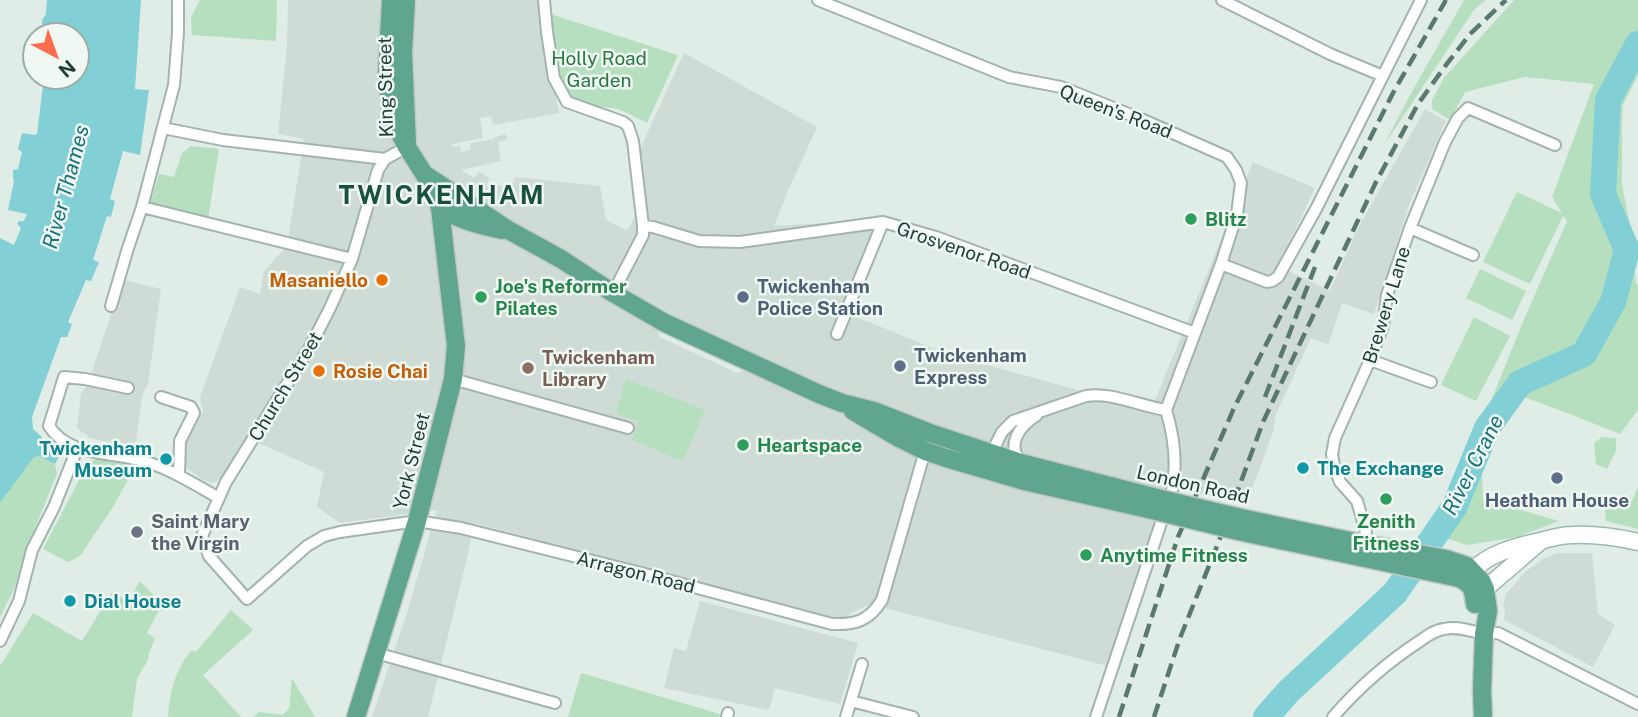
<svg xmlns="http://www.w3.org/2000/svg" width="1638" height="717" viewBox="0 0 1638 717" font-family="'Public Sans',sans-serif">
<rect width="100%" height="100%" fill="#e0ece6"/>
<path fill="#cedcd5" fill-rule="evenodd" d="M 288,0 L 540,0 L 540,17 L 559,113 L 493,125 L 491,116 L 480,118 L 483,138 L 452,144 L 452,147 L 460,146 L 461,152 L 470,150 L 470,143 L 494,139 L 495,137 L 506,134 L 507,140 L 498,142 L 501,161 L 461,170 L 474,178 L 479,172 L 490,178 L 486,185 L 492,188 L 495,184 L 510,189 L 515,177 L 600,186 L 606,220 L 627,230 L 638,212 L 640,149 L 684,53 L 817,127 L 787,193 L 774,226 L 878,220 L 842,311 L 950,355 L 1151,410 L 1253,162 L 1315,188 L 1278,266 L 1330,291 L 1356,232 L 1425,109 L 1446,121 L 1409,205 L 1374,314 L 1342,303 L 1328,345 L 1311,338 L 1276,414 L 1273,432 L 1247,503 L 1184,491 L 1186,484 L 1170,479 L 1166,496 L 1108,666 L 869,604 L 841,619 L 690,583 L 632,566 L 474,523 L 467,558 L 428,717 L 372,717 L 407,613 L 437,510 L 340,523 L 317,507 L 324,472 L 261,444 L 250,441 L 239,451 L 220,479 L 216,482 L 212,483 L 201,479 L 182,464 L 182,446 L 203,412 L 200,397 L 240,287 L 260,294 L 264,271 L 287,246 L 304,139 L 278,134 L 287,45 ZM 658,331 L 744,369 L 744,370 L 738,373 L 735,372 L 660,337 Z
M 124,280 L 161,289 L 148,384 L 142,396 L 136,442 L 119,445 L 90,438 L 77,428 L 81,393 L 87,386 L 122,282 Z
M 1557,553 L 1592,553 L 1598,614 L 1615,625 L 1593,667 L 1504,620 L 1505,608 L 1503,606 L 1506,594 L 1525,572 L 1545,558 Z
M 700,601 L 858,643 L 840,704 L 775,688 L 769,710 L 664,688 L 674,648 L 686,651 Z"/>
<path fill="#b6dfbf" d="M 200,0 L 277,0 L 276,41 L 192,35 L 191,17 Z
M 1464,0 L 1486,0 L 1474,10 L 1384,145 L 1410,95 Z
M 1514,0 L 1638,0 L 1638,75 L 1623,105 L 1622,127 L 1622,184 L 1629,221 L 1636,284 L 1638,284 L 1638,410 L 1620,434 L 1562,411 L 1524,397 L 1514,406 L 1497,435 L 1482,474 L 1483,499 L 1559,521 L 1517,537 L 1468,545 L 1445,538 L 1468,458 L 1522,324 L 1567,221 L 1563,216 L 1530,284 L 1483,262 L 1517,192 L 1562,213 L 1552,197 L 1594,84 L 1525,77 L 1465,92 L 1450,120 L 1432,109 L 1432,100 L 1444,78 Z
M 547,13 L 678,55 L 647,123 C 638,118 627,112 617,109 C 605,106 591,108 579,103 C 554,91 551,37 547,13 Z
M 191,146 L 219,149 L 208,220 L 150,204 L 159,174 L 174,177 L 182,153 Z
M 1480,269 L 1526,291 L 1512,320 L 1466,298 Z
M 1474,317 L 1510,336 L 1476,401 L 1441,385 Z
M 626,379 L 705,410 L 683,461 L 632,440 L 639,421 L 619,415 L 616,411 Z
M 1602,437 L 1616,438 L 1616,451 L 1607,469 L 1596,464 L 1594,443 Z
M 38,456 L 55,464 L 57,474 L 28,545 L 15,587 L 0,617 L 0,503 L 33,457 Z
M 100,457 L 109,458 L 135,467 L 113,507 L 80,556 L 68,562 L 43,549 L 88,463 Z
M 1638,487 L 1638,529 L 1606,521 L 1605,511 L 1615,503 L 1632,501 Z
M 140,581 L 165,607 L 163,611 L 159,610 L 147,633 L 155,638 L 148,656 L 149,658 L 137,679 L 132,717 L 0,717 L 0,666 L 33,613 L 82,641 L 112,592 L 128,601 Z
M 1385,584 L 1406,590 C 1400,598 1394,608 1386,615 C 1353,651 1306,675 1280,717 L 1255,717 L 1277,687 Z
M 231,610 L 253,630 L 203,675 L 241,717 L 168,717 C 170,692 175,669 192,650 L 196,652 Z
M 581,673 L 720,714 L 719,717 L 568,717 Z
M 292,678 L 315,717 L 253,717 L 259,712 L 282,715 L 289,709 Z"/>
<path fill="#83cfd6" d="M 47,0 L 141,0 L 135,89 L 149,90 L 140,155 L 123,151 L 110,199 L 115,201 L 111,217 L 107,216 L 93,260 L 99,262 L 91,281 L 86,280 L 68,322 L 72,324 L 67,337 L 61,337 L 32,417 L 33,429 L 42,437 L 42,440 L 62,451 L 55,464 L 38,456 L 33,458 L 0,503 L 0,238 L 14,245 L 21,228 L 17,224 L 19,221 L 24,221 L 27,214 L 8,210 L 14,181 L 13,177 L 13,170 L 18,169 L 22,152 L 18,149 L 22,133 L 35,135 L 37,134 L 44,77 L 77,77 L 77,35 L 43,35 L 42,20 L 46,14 Z"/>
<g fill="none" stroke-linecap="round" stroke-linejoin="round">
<path stroke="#83cfd6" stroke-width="26" d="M 1266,717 L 1289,691 L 1395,593 L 1455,506 L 1487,428 L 1520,383 L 1584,354 L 1613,302 L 1627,250 L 1603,194 L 1608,100 L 1638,44"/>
<defs>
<path id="minor" d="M 544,0 L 547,32 L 554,78 L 567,102 L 623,122 L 628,126 L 633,141 L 643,226 L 643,235 L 613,293
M 818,0 L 1009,77 L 1061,87 L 1141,119 L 1227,157 L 1236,170 L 1241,183 L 1237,214 L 1221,264 L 1166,410 C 1174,436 1177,460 1173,487 L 1096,717
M 1222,0 L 1330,54 L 1383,76
M 163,128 L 223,140 L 385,159 L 407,147
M 385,159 L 378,170 L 352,259 L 330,308 L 310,347 L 226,482 L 202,536 L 209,556 L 247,599 L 307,546 L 324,536 L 340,532 L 417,521 L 461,528 L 645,574 L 832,624 C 855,625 869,621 882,600 L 925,451
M 142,207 L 352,259
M 643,226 L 653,227 L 699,241 L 740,242 L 883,222 L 936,237 L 1195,333
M 1410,228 L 1473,255
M 1221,264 L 1267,282 L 1272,281 L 1278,277 L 1316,209 L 1421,0
M 111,306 L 128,248 L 142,207 L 174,85 L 178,33 L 178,0
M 837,334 L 883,222
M 1370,360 L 1431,382
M 453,379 L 628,428
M 128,388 L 85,379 L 64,377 L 49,426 C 69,457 108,451 139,460 C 168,467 194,484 219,498
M 161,397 L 191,407 L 194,413 L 180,441 L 179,475
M 991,454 L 1002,432 L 1013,421 L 1086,396 C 1113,392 1139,406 1166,410
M 1020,461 C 1006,443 1021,425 1037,415
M 1364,544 L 1366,532 L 1357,501 L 1340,482 L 1334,466 L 1332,454 L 1335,438 L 1370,360 L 1383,326 L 1387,295 L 1410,228 L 1445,142 L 1458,118 L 1468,108 L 1555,145
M 0,641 L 19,601 L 32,550 L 54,507 L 77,449
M 376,653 L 555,703
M 851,701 L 913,717
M 727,717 L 728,713
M 846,717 L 862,664
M 1333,717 C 1359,687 1386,663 1420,641 C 1427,636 1435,630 1444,629 C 1458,626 1468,631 1482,633 C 1487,634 1493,633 1498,633 L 1638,704"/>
<path id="secondary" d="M 1467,582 C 1475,556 1517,546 1540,541 C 1551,538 1561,535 1573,535 C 1595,534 1616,537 1638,542
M 1474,591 L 1485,589 L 1541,541"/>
<path id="primary" d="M 406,0 L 403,53 L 407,144
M 424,174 L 510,231 L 561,259 L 613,293 L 665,323 L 819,394 L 842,403 L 874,411 L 930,433 L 1021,463 L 1153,497
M 440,208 C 459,220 479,225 502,230
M 853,411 L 897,437 L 925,451 L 946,458 L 1024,481 L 1148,509
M 1241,518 L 1355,542 L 1446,559 L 1467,566 L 1482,582 L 1485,589 L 1488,611 L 1484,634 L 1482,690 L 1483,717
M 1238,531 L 1459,578 C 1473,585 1473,589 1475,604
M 356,717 L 417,521 L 453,379 L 456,346 L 440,208 L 431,185 L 407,147 L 395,124 L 392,115 L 387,75 L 391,0"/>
</defs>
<use href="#minor" stroke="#a2b4ad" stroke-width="14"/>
<use href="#secondary" stroke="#9db9ad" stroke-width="19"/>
<use href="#primary" stroke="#c0c9c6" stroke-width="21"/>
<use href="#minor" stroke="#fff" stroke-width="10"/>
<use href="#secondary" stroke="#fff" stroke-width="16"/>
<use href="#primary" stroke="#60a58f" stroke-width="18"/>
<path stroke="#59796f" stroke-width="4.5" stroke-dasharray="14 7" stroke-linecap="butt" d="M 1265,397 L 1315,267
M 1119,717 L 1178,537 L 1234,408 L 1393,93 L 1446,0
M 1154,717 L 1180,638 L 1219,541 L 1263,422 L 1376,182 L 1418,104 L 1446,65 L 1470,34 L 1506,0"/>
<defs>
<path id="primary-bridge" d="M 1153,497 L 1241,518
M 1148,509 L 1238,531"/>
</defs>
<use href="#primary-bridge" stroke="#c0c9c6" stroke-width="21" stroke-linecap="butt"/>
<use href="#primary-bridge" stroke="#60a58f" stroke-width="18"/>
</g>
<g fill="#2e9e5b" stroke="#f0f8f4" stroke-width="2.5">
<circle cx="1191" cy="219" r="7"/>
<circle cx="481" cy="297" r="7"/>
<circle cx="743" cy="445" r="7"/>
<circle cx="1386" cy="499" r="7"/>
<circle cx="1086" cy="555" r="7"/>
</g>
<g fill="#e8710a" stroke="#f0f8f4" stroke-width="2.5">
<circle cx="382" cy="280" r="7"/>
<circle cx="319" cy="371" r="7"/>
</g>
<g fill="#5c6f8a" stroke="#f0f8f4" stroke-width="2.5">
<circle cx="743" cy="297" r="7"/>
<circle cx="900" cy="366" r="7"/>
<circle cx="1557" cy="478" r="7"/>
</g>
<circle fill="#8d6e63" stroke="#f0f8f4" stroke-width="2.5" cx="528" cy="368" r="7"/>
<g fill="#0f9aa8" stroke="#f0f8f4" stroke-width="2.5">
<circle cx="166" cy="459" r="7"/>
<circle cx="1303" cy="468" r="7"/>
<circle cx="70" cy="601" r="7"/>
</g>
<circle fill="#6b7280" stroke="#f0f8f4" stroke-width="2.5" cx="137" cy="532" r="7"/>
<g text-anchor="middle" stroke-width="5" stroke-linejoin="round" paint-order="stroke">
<g font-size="19" fill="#267840" stroke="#f0f8f4">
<text x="599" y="65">Holly Road<tspan x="599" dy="22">Garden</tspan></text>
</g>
<g font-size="19" fill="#1f3e33" stroke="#f0f8f4">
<text transform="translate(385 87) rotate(-91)" y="7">King Street</text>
<text transform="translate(1116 111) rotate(21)" y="7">Queen's Road</text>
<text transform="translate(964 250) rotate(19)" y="7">Grosvenor Road</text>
<text transform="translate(1386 305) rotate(-73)" y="7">Brewery Lane</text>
<text transform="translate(285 386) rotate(-59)" y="7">Church Street</text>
<text transform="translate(411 461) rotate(-76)" y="7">York Street</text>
<text transform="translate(1193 484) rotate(13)" y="7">London Road</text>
<text transform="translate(636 572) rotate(14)" y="7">Arragon Road</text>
</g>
<g font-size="19" font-weight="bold" fill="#27864d" stroke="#f0f8f4" text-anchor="start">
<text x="1205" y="226">Blitz</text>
<text x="495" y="293">Joe's Reformer<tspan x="495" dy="22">Pilates</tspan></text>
<text x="757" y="452">Heartspace</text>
<text x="1386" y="528" text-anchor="middle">Zenith<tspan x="1386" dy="22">Fitness</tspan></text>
<text x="1100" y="562">Anytime Fitness</text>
</g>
<g font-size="19" font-weight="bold" fill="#c56008" stroke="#f0f8f4" text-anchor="end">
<text x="368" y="287">Masaniello</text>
<text x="333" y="378" text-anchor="start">Rosie Chai</text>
</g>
<g font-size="19" font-weight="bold" fill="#4e5e75" stroke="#f0f8f4" text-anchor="start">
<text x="757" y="293">Twickenham<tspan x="757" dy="22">Police Station</tspan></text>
<text x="914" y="362">Twickenham<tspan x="914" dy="22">Express</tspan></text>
<text x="1557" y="507" text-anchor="middle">Heatham House</text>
</g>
<g font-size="19" font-weight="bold" fill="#785e54" stroke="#f0f8f4" text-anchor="start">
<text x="542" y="364">Twickenham<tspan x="542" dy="22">Library</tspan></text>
</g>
<g font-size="19" font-weight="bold" fill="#0d838f" stroke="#f0f8f4" text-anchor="start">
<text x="152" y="455" text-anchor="end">Twickenham<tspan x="152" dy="22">Museum</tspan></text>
<text x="1317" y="475">The Exchange</text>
<text x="84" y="608">Dial House</text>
</g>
<g font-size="19" font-weight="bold" fill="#5b616d" stroke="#f0f8f4" text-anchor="start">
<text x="151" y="528">Saint Mary<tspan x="151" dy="22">the Virgin</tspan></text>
</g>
<g font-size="21" font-style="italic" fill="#14737e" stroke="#f0f8f4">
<text transform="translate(66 187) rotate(-75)" y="7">River Thames</text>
<text transform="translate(1473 465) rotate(-63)" y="7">River Crane</text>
</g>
<g font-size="26" font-weight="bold" letter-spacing="2" fill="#195140" stroke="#f0f8f4">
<text x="442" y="204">TWICKENHAM</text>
</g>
</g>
<g transform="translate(56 56) rotate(139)"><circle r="33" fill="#f0f8f4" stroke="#9caea7" stroke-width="2"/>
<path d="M0-5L12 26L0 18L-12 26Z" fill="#fd6c4d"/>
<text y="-10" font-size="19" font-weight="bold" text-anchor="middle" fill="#1f3e33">N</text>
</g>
</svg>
